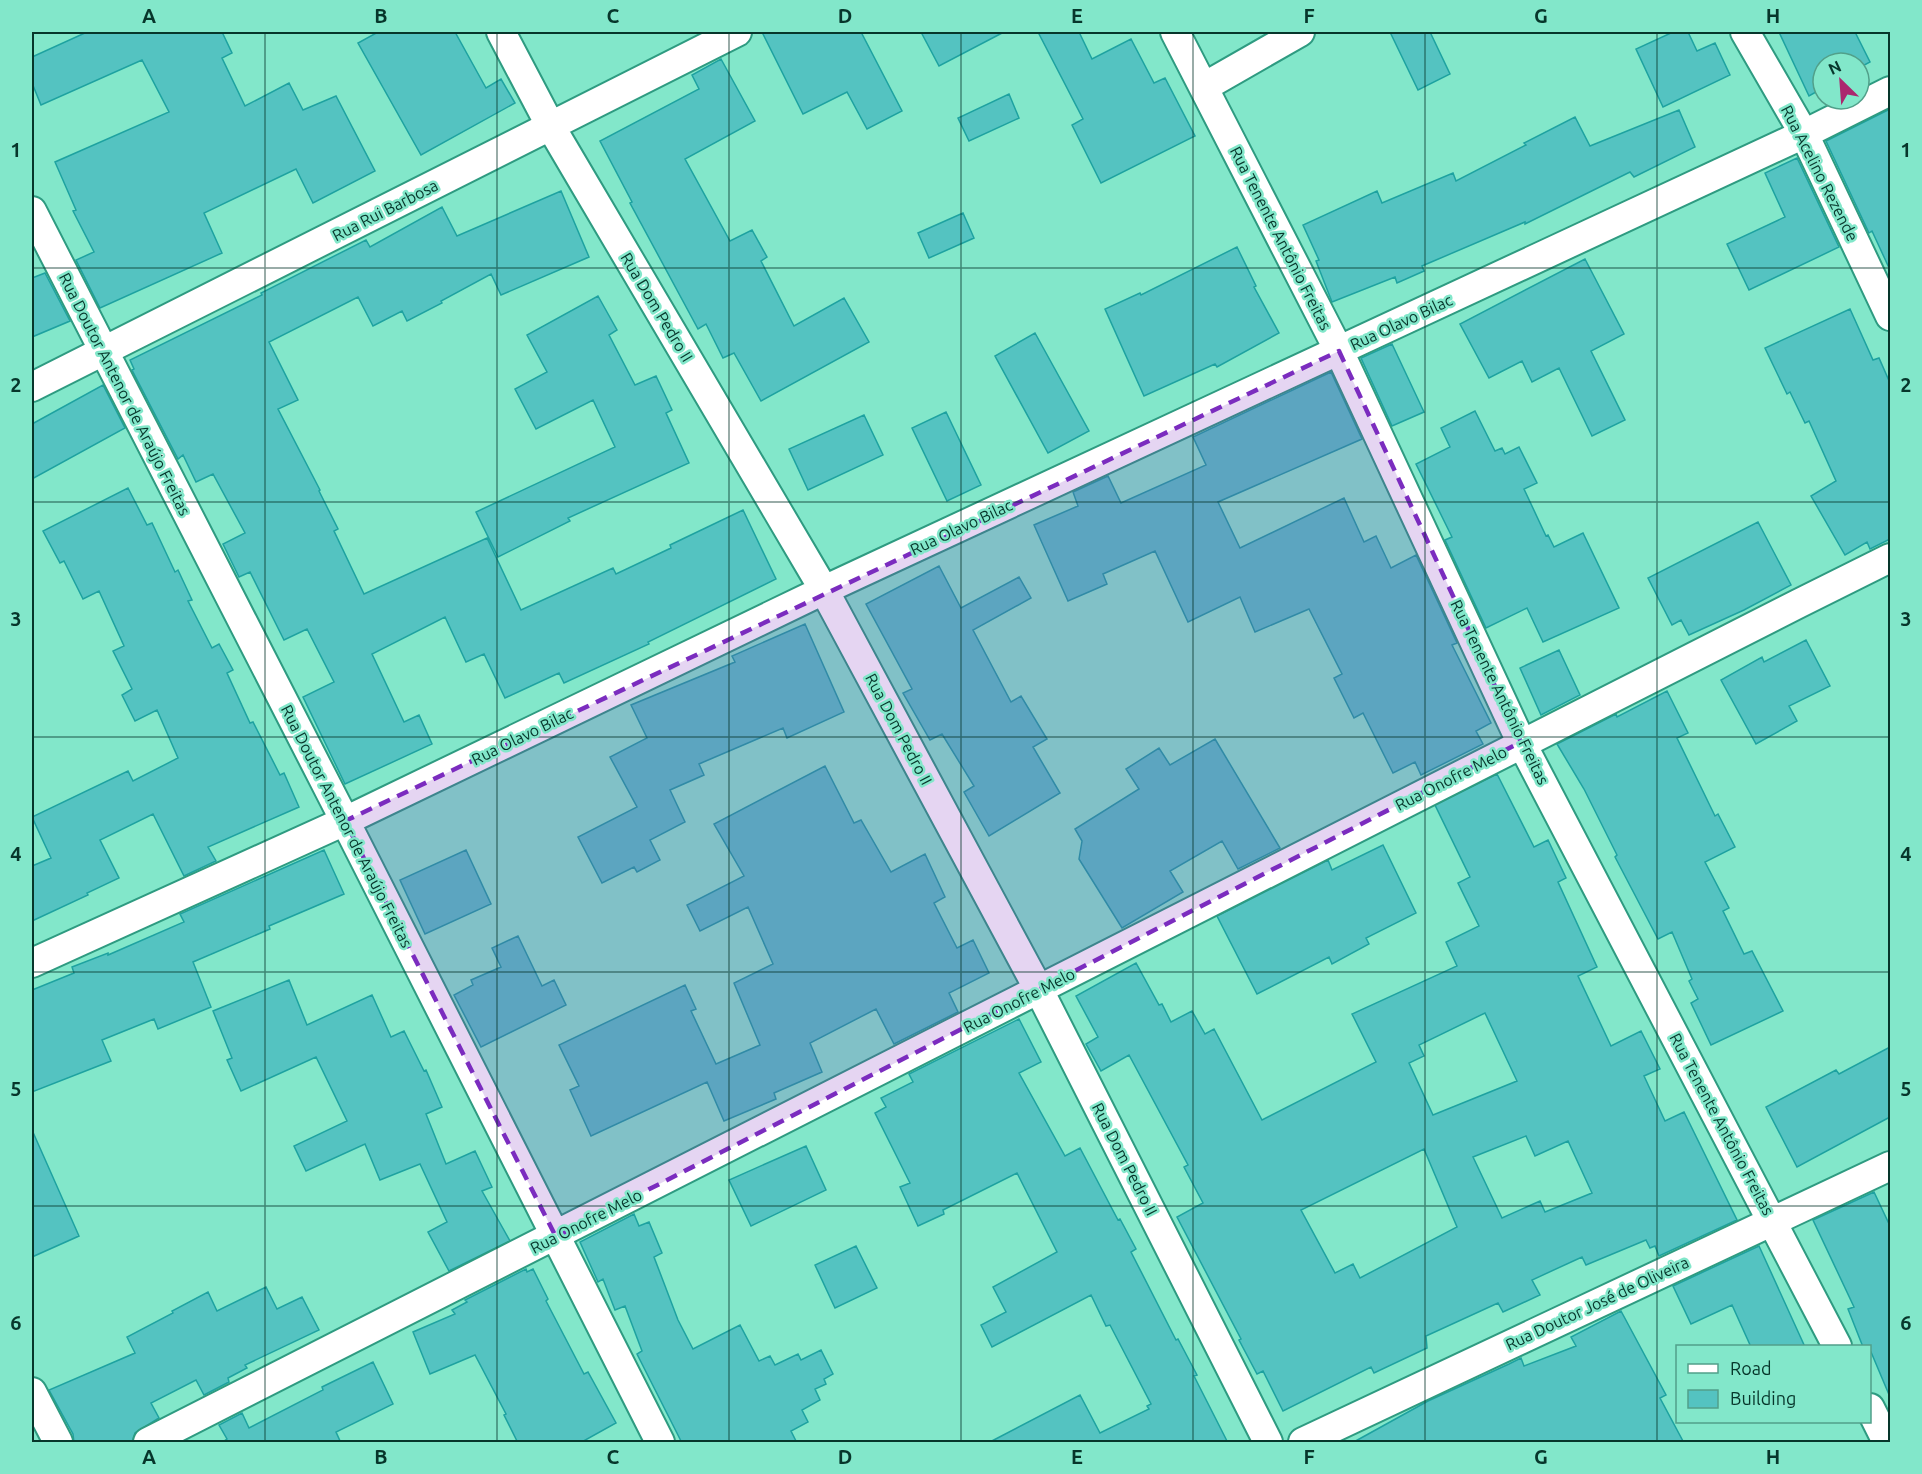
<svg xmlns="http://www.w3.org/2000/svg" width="1922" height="1474" viewBox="0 0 1922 1474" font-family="Ubuntu,sans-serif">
<rect width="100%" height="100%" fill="#82e7ca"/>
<path fill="#54c3c1" stroke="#1ea2a0" stroke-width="1.5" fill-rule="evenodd" d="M 87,32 L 222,32 L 232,53 L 222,58 L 245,106 L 289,83 L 303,110 L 336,96 L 375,171 L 313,203 L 296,169 L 204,213 L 222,253 L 100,308 L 76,260 L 94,252 L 73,211 L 76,210 L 55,162 L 169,112 L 142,60 L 41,105 L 32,83 L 32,57 Z
M 378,32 L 455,32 L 486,88 L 501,79 L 515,103 L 421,155 L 358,43 Z
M 762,32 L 861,32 L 902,111 L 867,129 L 847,92 L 803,114 Z
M 921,32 L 1004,32 L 939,66 Z
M 1038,32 L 1079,32 L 1092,59 L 1131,39 L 1154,83 L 1165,78 L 1195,136 L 1101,183 L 1072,125 L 1083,119 Z
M 1390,32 L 1430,32 L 1450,74 L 1418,90 Z
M 1673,32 L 1688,32 L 1697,51 L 1715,43 L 1730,75 L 1663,107 L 1636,49 Z
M 1779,32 L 1855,32 L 1870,62 L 1859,68 L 1859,63 L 1823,63 L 1823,88 L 1809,96 Z
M 721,59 L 755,121 L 685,159 L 730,241 L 752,230 L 767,257 L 761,261 L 794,326 L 844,298 L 869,342 L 761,401 L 734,353 L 723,358 L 706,324 L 698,329 L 630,203 L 632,202 L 600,141 L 699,89 L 692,75 Z
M 1009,94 L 1019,118 L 969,141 L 958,118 Z
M 1890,109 L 1890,270 L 1872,231 L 1869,233 L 1826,141 Z
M 1679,110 L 1695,147 L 1634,177 L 1630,172 L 1525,224 L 1525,222 L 1422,266 L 1424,271 L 1397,283 L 1395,277 L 1332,302 L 1316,261 L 1319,260 L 1303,225 L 1377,191 L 1382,203 L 1453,173 L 1456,181 L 1526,145 L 1524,143 L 1575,117 L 1590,146 Z
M 1797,158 L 1839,247 L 1749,290 L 1727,244 L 1785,217 L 1765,173 Z
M 561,191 L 589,257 L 501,295 L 491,274 L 441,301 L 442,303 L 407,321 L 402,311 L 373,326 L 358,297 L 269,342 L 298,400 L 278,409 L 320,490 L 319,491 L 338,529 L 334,531 L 364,594 L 487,538 L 521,610 L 613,568 L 616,574 L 671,548 L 670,545 L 743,510 L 776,579 L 648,642 L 649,644 L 564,683 L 559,673 L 505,698 L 484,654 L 466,662 L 445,617 L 372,654 L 404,722 L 419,715 L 432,744 L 345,784 L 303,697 L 334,682 L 307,629 L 284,640 L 250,572 L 239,577 L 223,544 L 245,533 L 213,474 L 196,482 L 183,455 L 178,459 L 132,370 L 134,369 L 130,360 L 262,295 L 261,293 L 366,240 L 370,247 L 442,207 L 457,236 Z
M 963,213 L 974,238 L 929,258 L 918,233 Z
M 1237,247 L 1256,286 L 1254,287 L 1279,333 L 1217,367 L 1215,364 L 1144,396 L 1105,309 L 1140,293 L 1141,295 Z
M 1585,259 L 1624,334 L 1591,351 L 1625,420 L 1592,436 L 1559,368 L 1532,382 L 1522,361 L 1489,378 L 1460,324 Z
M 45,273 L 70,321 L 32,337 L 32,278 Z
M 598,296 L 617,330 L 609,335 L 635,385 L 656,376 L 672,410 L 666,413 L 689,463 L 568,518 L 570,521 L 498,557 L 476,512 L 615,447 L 593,400 L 536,429 L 515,389 L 547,372 L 527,335 Z
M 1850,309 L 1873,360 L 1879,358 L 1890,383 L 1890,539 L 1870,549 L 1867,542 L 1845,555 L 1811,496 L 1836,481 L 1809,421 L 1805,423 L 1790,392 L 1787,394 L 1765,348 Z
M 1035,333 L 1089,431 L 1048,453 L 995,356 Z
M 1392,344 L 1424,412 L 1392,426 L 1361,358 Z
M 1331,372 L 1362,439 L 1218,502 L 1240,548 L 1344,498 L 1364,542 L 1376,536 L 1391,568 L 1416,555 L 1457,643 L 1452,645 L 1491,723 L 1476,731 L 1483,744 L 1421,775 L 1415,762 L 1393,773 L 1363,713 L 1354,718 L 1334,678 L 1342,674 L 1309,609 L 1255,632 L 1240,597 L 1188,622 L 1155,551 L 1103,574 L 1107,584 L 1068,601 L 1034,525 L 1078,506 L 1073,492 L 1108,476 L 1121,503 L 1206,465 L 1193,437 Z
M 103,385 L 125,428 L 32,479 L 32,424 Z
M 1475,411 L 1495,451 L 1502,448 L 1505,454 L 1519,447 L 1537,483 L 1524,489 L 1546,536 L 1548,535 L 1554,547 L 1583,533 L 1619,608 L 1543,642 L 1527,608 L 1486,628 L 1445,540 L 1452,537 L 1416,464 L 1450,447 L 1441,428 Z
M 946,412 L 981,485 L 947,501 L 912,428 Z
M 864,415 L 883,455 L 808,490 L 789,449 Z
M 128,488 L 147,525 L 152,523 L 175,572 L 178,570 L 192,600 L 188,601 L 212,648 L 219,644 L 233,670 L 227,673 L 250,723 L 253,722 L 280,775 L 284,773 L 299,807 L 208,847 L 216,861 L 184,876 L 153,814 L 100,840 L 119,878 L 87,893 L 88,895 L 32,921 L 32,866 L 51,858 L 32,817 L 128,771 L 133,781 L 178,758 L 157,710 L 135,721 L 122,695 L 132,689 L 113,651 L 124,646 L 99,591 L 83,599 L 64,561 L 60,563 L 43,531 Z
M 1758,522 L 1791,585 L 1744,610 L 1689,635 L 1681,620 L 1672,625 L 1648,578 Z
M 939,566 L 961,608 L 1019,577 L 1031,598 L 973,630 L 1011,702 L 1021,696 L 1047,739 L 1033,747 L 1060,793 L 989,836 L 964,792 L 974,786 L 942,734 L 930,740 L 903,693 L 912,689 L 866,604 Z
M 805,624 L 844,712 L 787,738 L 783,728 L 699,764 L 704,775 L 670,790 L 685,822 L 650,840 L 660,860 L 637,872 L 634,867 L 602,883 L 578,837 L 637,807 L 610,757 L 647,738 L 631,705 L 735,662 L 732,656 Z
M 1806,640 L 1830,686 L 1789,706 L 1797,721 L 1756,744 L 1721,680 L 1762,657 L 1764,662 Z
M 1559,650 L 1580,695 L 1541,715 L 1520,668 Z
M 1667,691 L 1688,733 L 1677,738 L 1715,816 L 1718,814 L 1735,847 L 1705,862 L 1729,908 L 1723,911 L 1744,954 L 1752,951 L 1783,1011 L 1711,1045 L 1691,1003 L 1698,999 L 1689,981 L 1692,979 L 1672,932 L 1658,939 L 1615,857 L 1617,855 L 1584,789 L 1557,744 L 1616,714 L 1617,717 Z
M 1215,739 L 1280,848 L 1238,869 L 1222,841 L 1170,871 L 1183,892 L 1122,928 L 1079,859 L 1082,841 L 1075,829 L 1139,789 L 1126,769 L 1159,748 L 1170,765 Z
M 825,766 L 854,823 L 861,820 L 891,872 L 925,854 L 945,897 L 934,903 L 957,948 L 973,940 L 989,973 L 949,993 L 958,1012 L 894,1044 L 876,1009 L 810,1043 L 822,1072 L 774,1093 L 776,1099 L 724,1121 L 707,1082 L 591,1136 L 570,1090 L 579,1086 L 559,1045 L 685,985 L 696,1009 L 691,1011 L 716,1064 L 760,1045 L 734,983 L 773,964 L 748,907 L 700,931 L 687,905 L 744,876 L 714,824 Z
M 1497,774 L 1534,847 L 1548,840 L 1566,878 L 1558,882 L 1597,967 L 1578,976 L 1611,1046 L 1641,1031 L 1660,1069 L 1644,1076 L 1665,1121 L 1684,1112 L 1737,1220 L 1659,1256 L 1655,1246 L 1650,1248 L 1646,1240 L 1586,1265 L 1582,1257 L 1532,1280 L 1540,1295 L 1503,1312 L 1498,1303 L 1426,1336 L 1427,1348 L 1374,1373 L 1371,1367 L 1283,1411 L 1263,1371 L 1257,1374 L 1239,1340 L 1241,1339 L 1177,1217 L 1203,1203 L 1184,1167 L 1188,1165 L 1129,1055 L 1101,1071 L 1086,1044 L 1098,1037 L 1076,996 L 1136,963 L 1159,1005 L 1162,1004 L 1171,1022 L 1192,1011 L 1205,1034 L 1214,1029 L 1262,1120 L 1376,1062 L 1352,1014 L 1457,966 L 1446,942 L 1479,926 L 1458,883 L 1470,877 L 1435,805 ZM 1485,1013 L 1517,1081 L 1433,1115 L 1409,1063 L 1424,1056 L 1419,1045 ZM 1526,1136 L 1535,1156 L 1568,1141 L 1592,1193 L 1545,1212 L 1540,1201 L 1502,1218 L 1473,1157 ZM 1424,1149 L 1457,1227 L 1360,1278 L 1353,1264 L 1335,1273 L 1301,1210 Z
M 1383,845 L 1416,913 L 1366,938 L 1369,944 L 1332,964 L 1329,957 L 1257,994 L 1217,916 L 1328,860 L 1332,870 Z
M 324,850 L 344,894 L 269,926 L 270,929 L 193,962 L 211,1007 L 158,1029 L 154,1019 L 102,1040 L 111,1061 L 32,1092 L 32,990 L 74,973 L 72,967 L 108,953 L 108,955 L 184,922 L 180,914 Z
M 466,850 L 491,904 L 425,934 L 400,880 Z
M 518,936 L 542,986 L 554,980 L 566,1005 L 481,1047 L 454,995 L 473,985 L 471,980 L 501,967 L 492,948 Z
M 289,980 L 307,1025 L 372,995 L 391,1037 L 404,1031 L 424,1071 L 426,1070 L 442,1107 L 426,1114 L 446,1164 L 475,1151 L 492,1187 L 482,1191 L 510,1241 L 449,1271 L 428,1232 L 447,1222 L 420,1164 L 380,1180 L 365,1144 L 306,1171 L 294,1146 L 347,1121 L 316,1057 L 241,1091 L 227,1060 L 232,1058 L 213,1011 Z
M 1019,1019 L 1041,1062 L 1019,1073 L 1065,1156 L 1080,1148 L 1118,1220 L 1120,1219 L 1136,1249 L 1131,1252 L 1176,1340 L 1178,1339 L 1197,1375 L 1194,1376 L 1228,1443 L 988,1443 L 1080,1395 L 1100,1433 L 1149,1409 L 1147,1406 L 1151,1404 L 1110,1325 L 1106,1326 L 1091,1295 L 992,1347 L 981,1325 L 1006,1312 L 993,1287 L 1057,1252 L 1017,1173 L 943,1210 L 944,1214 L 918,1226 L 900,1187 L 910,1183 L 875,1113 L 886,1107 L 881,1098 L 913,1082 L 909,1074 Z
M 1890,1047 L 1890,1117 L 1797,1167 L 1766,1107 L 1836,1070 L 1839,1074 Z
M 32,1130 L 79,1236 L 32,1257 Z
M 806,1146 L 826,1190 L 751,1226 L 729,1180 Z
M 1874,1192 L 1890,1226 L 1890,1397 L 1871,1352 L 1869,1353 L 1869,1347 L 1863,1347 L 1848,1309 L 1854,1307 L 1813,1220 Z
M 634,1214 L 639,1226 L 649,1222 L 662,1253 L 654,1257 L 678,1320 L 693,1349 L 740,1325 L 759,1361 L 770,1356 L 775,1365 L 798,1354 L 801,1360 L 821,1350 L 833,1374 L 824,1379 L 826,1384 L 815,1389 L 820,1400 L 802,1410 L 808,1422 L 791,1431 L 797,1443 L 682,1443 L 637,1354 L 642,1351 L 625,1306 L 615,1310 L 603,1279 L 598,1282 L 580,1242 Z
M 856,1246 L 877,1288 L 835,1308 L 815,1265 Z
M 1759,1246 L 1805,1347 L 1751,1347 L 1732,1305 L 1691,1324 L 1673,1286 Z
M 526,1269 L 527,1272 L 533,1269 L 548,1299 L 546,1301 L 584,1374 L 588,1372 L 616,1423 L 580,1443 L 518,1443 L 504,1415 L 506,1414 L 475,1355 L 430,1374 L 413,1332 L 455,1314 L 452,1310 L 467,1302 L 465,1300 Z
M 266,1287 L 277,1309 L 302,1297 L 319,1330 L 245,1365 L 247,1368 L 228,1378 L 229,1382 L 204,1395 L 196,1380 L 151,1403 L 159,1418 L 135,1433 L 132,1443 L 74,1443 L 73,1434 L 49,1390 L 135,1353 L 127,1337 L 173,1313 L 172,1311 L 208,1292 L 217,1311 Z
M 1621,1311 L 1666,1395 L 1660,1398 L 1684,1443 L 1352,1443 L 1428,1401 L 1509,1364 L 1521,1358 L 1524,1366 L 1576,1346 L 1571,1337 Z
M 373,1362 L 393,1404 L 336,1432 L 341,1443 L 221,1443 L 227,1439 L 219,1425 L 242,1413 L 249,1428 L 323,1390 L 322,1387 Z"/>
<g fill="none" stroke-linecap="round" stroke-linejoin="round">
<defs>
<path id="street" d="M 501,32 L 551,127 L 824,590 L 1039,990 L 1268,1442
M 1175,32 L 1339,351 L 1521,742 L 1837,1346
M 1745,32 L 1804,134 L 1890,316
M 1204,87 L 1300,32
M 32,211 L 345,821 L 660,1442
M 32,387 L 737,32
M 32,963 L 345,821 L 824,590 L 1804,134 L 1890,91
M 32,1392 L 58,1442
M 1870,1408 L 1887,1442
M 148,1442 C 730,1150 1307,848 1890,558
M 1303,1442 L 1890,1166"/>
</defs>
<use href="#street" stroke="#2e9b81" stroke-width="32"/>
<use href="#street" stroke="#fff" stroke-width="28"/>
</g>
<path fill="#7b2cbf" fill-opacity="0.2" stroke="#7b2cbf" stroke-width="4.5" stroke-dasharray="12 8" stroke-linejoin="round" d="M 1339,351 L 1521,742 L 556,1237 L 345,821 Z"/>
<path fill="none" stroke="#07362b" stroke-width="1.5" stroke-opacity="0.55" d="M 265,32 L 265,1442M 497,32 L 497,1442M 729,32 L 729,1442M 961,32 L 961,1442M 1193,32 L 1193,1442M 1425,32 L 1425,1442M 1657,32 L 1657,1442M 32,268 L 1890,268M 32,502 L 1890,502M 32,737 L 1890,737M 32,972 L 1890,972M 32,1206 L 1890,1206"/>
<g text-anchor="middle" stroke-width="5" stroke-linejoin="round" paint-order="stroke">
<g font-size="16" fill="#07362b" stroke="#82e7ca">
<text transform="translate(1820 173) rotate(63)" y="6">Rua Acelino Rezende</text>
<text transform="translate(385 210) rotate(-27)" y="6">Rua Rui Barbosa</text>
<text transform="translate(1281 238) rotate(63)" y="6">Rua Tenente Antônio Freitas</text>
<text transform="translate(657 307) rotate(59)" y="6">Rua Dom Pedro II</text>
<text transform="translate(1401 322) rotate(-25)" y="6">Rua Olavo Bilac</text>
<text transform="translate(125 394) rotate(63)" y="6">Rua Doutor Antenor de Araújo Freitas</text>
<text transform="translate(961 527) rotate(-25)" y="6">Rua Olavo Bilac</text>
<text transform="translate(1500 692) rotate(64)" y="6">Rua Tenente Antônio Freitas</text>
<text transform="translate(899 729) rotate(62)" y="6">Rua Dom Pedro II</text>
<text transform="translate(522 736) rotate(-26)" y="6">Rua Olavo Bilac</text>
<text transform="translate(1451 778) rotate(-27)" y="6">Rua Onofre Melo</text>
<text transform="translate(347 826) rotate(63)" y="6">Rua Doutor Antenor de Araújo Freitas</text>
<text transform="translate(1019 1000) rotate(-27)" y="6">Rua Onofre Melo</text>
<text transform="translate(1722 1124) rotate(62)" y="6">Rua Tenente Antônio Freitas</text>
<text transform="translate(1125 1159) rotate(63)" y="6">Rua Dom Pedro II</text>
<text transform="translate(586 1221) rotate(-27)" y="6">Rua Onofre Melo</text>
<text transform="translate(1597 1303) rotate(-25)" y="6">Rua Doutor José de Oliveira</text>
</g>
</g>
<rect width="1922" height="1474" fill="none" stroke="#82e7ca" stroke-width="66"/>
<rect x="1676" y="1345" width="195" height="78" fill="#82e7ca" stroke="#51a08a" stroke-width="1.5"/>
<rect x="1688" y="1364" width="30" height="9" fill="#ffffff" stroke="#51a08a" stroke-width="1.5"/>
<text x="1730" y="1375" font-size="18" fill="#07362b">Road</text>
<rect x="1688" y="1390" width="30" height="18" fill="#54c3c1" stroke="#51a08a" stroke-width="1.5"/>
<text x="1730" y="1405" font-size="18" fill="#07362b">Building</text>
<g transform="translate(1841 81) rotate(335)"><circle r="28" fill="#82e7ca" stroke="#51a08a" stroke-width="1.5"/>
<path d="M0-4.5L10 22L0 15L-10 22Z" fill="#ab266e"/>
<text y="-9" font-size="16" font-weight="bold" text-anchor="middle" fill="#07362b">N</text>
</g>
<rect x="33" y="33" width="1856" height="1408" fill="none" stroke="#07362b" stroke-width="2"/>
<g font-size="20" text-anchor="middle" font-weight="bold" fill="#07362b">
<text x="149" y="23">A</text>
<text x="381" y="23">B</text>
<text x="613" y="23">C</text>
<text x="845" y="23">D</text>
<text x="1077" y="23">E</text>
<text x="1309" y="23">F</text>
<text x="1541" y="23">G</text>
<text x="1773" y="23">H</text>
<text x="16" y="157">1</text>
<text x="1906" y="157">1</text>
<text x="16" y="392">2</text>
<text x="1906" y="392">2</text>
<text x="16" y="626">3</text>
<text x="1906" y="626">3</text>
<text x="16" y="861">4</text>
<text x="1906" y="861">4</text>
<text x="16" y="1096">5</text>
<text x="1906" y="1096">5</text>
<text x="16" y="1330">6</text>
<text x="1906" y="1330">6</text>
<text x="149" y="1464">A</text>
<text x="381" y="1464">B</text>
<text x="613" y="1464">C</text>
<text x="845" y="1464">D</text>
<text x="1077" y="1464">E</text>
<text x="1309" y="1464">F</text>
<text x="1541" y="1464">G</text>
<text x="1773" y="1464">H</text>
</g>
</svg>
